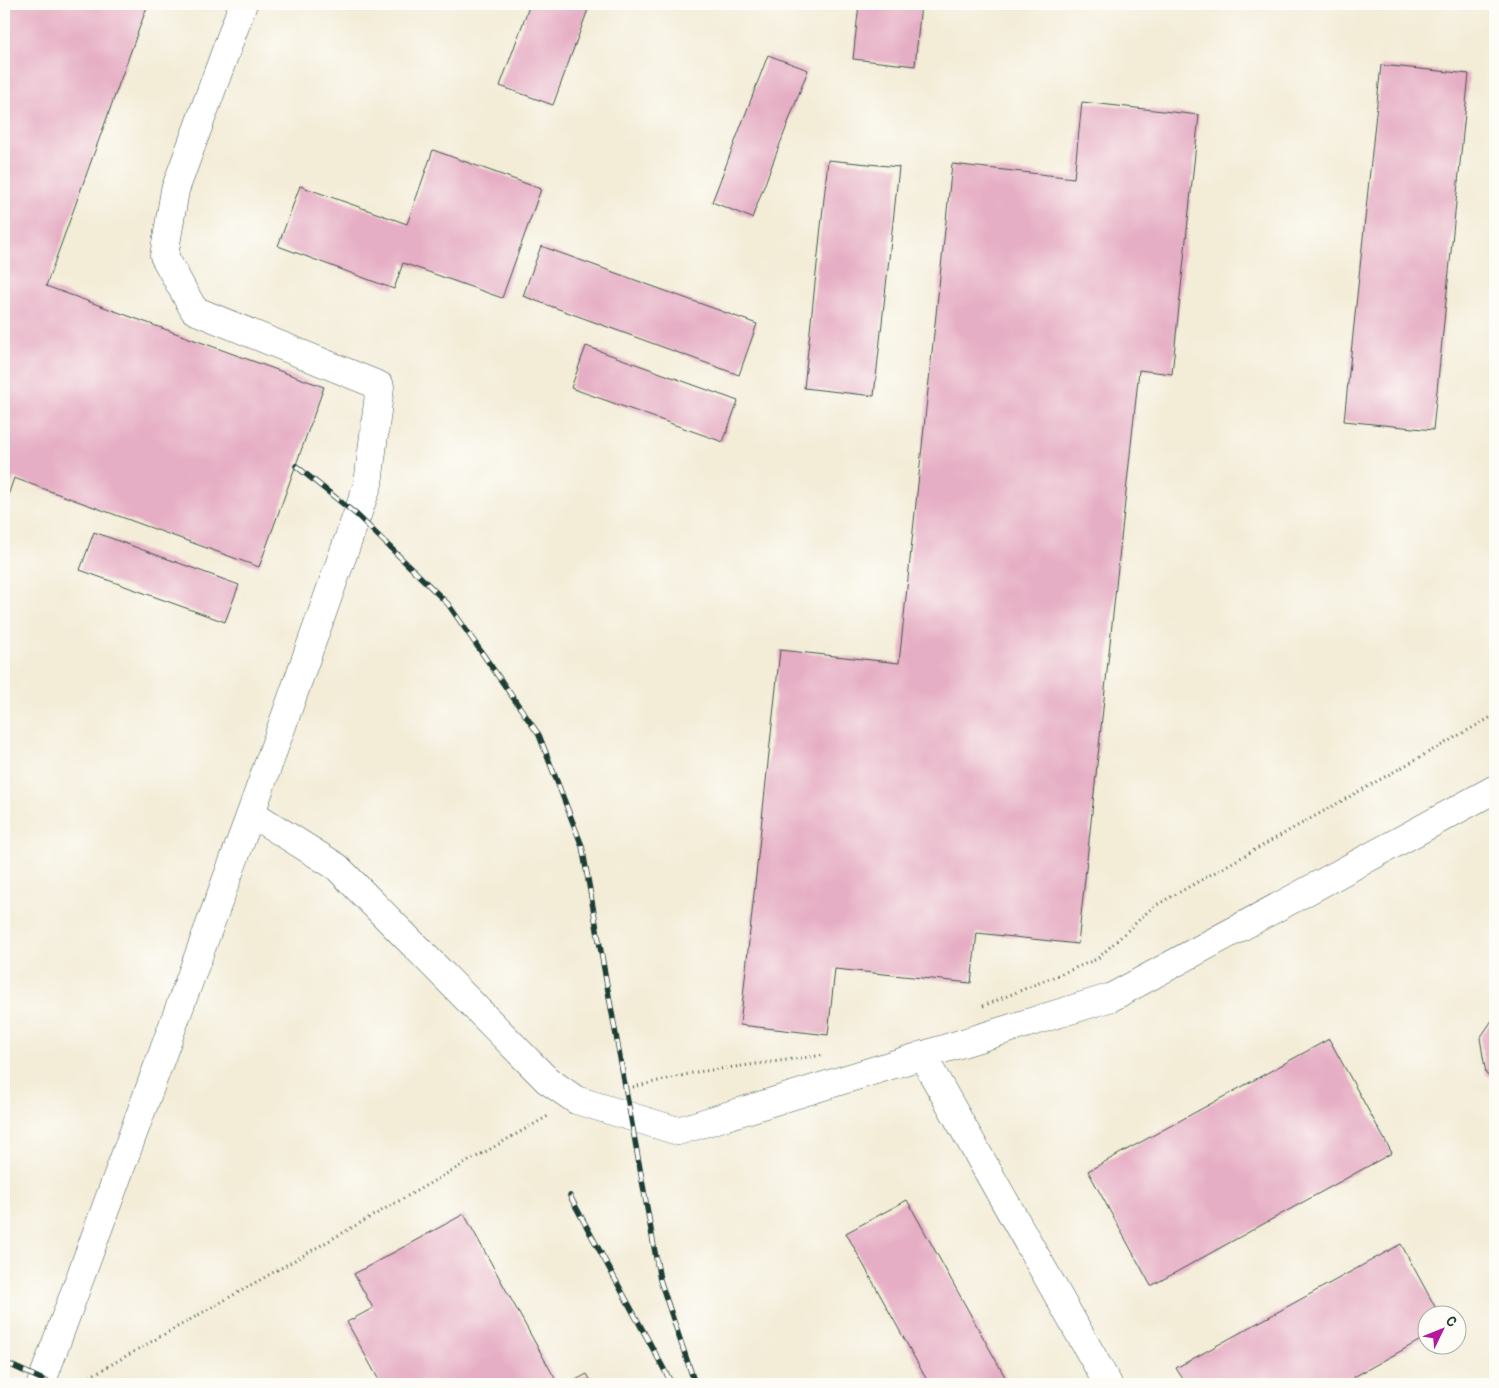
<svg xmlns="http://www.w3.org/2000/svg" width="1499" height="1388" viewBox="0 0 1499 1388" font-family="Pangolin,sans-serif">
<rect width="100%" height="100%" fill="#fdfcf7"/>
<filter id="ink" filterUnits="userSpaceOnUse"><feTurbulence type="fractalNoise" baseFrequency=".02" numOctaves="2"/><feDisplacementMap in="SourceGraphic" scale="10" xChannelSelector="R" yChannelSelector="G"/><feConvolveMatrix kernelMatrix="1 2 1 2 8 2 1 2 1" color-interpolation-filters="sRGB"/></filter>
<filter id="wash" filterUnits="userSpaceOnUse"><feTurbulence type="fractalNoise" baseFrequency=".0096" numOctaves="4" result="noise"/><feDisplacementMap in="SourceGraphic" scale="20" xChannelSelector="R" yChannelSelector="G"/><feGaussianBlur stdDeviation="1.12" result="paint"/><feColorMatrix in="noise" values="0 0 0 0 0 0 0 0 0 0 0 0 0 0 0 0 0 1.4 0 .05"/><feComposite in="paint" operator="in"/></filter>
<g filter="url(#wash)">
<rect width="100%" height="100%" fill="#f3ecd7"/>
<g id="blocks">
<path fill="#e6aec4" d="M 4,4 L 148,4 L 46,286 L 324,387 L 259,567 L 14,478 L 4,507 Z
M 530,4 L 590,4 L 553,105 L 500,86 Z
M 859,4 L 921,4 L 915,66 L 853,59 Z
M 768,55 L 808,70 L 752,218 L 712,202 Z
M 1381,65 L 1469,74 L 1433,430 L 1344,421 Z
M 1082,102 L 1199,115 L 1172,374 L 1139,370 L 1078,944 L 977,933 L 971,983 L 835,969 L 828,1035 L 740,1025 L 780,650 L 899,663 L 952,164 L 1074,178 Z
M 433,150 L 541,189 L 502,298 L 403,263 L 394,289 L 278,246 L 300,186 L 407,224 Z
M 828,160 L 899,167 L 874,396 L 804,388 Z
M 541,246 L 757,324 L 739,375 L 523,296 Z
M 586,346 L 738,401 L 723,442 L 571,388 Z
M 94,532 L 239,585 L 225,622 L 80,570 Z
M 1495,1016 L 1495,1080 L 1486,1074 L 1480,1038 Z
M 1329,1039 L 1392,1153 L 1151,1286 L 1088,1171 Z
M 907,1200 L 1009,1384 L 929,1384 L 846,1233 Z
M 464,1214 L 558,1384 L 381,1384 L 347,1322 L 373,1308 L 354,1274 Z
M 1401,1244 L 1440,1316 L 1426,1316 L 1426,1337 L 1354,1377 L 1358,1384 L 1186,1384 L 1176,1368 Z
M 587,1374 L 593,1384 L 568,1384 Z"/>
</g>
</g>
<g filter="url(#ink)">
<use href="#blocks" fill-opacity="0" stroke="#3f574c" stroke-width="1"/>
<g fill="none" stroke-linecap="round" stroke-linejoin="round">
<defs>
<path id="minor" d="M 251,813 L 337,867 L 547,1080 L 576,1100 L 678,1131 L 1112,997 L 1495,789
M 922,1055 L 1108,1384
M 41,1384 L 251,813 L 368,484 L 380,386 L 194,310 L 164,256 L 175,190 L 243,4"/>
</defs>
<use href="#minor" stroke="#3f574c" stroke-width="29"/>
<path stroke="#3f574c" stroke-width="3" stroke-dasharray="1 4" stroke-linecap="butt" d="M 983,1006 L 1097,959 L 1153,907 L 1495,715
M 633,1087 L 697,1072 L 824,1055
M 77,1384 L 550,1115"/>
<use href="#minor" stroke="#fff" stroke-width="28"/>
<defs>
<path id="rail" d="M 296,466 L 357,515 L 448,604 L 539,735 L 582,846 L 660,1280 L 695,1384
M 570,1196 L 672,1384
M 4,1362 L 52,1384"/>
</defs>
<use href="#rail" stroke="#1f3d34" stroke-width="5.5"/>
<use href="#rail" stroke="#fdfcf7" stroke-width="4" stroke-dasharray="11" stroke-linecap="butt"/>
</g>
</g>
<rect width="1499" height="1388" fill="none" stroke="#fdfcf7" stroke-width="20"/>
<g transform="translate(1442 1330) rotate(47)"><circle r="24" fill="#fdfcf7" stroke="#a4b0a9"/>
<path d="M0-4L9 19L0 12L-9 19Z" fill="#b5179e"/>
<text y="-8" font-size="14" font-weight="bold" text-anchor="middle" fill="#1f3d34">С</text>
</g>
</svg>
